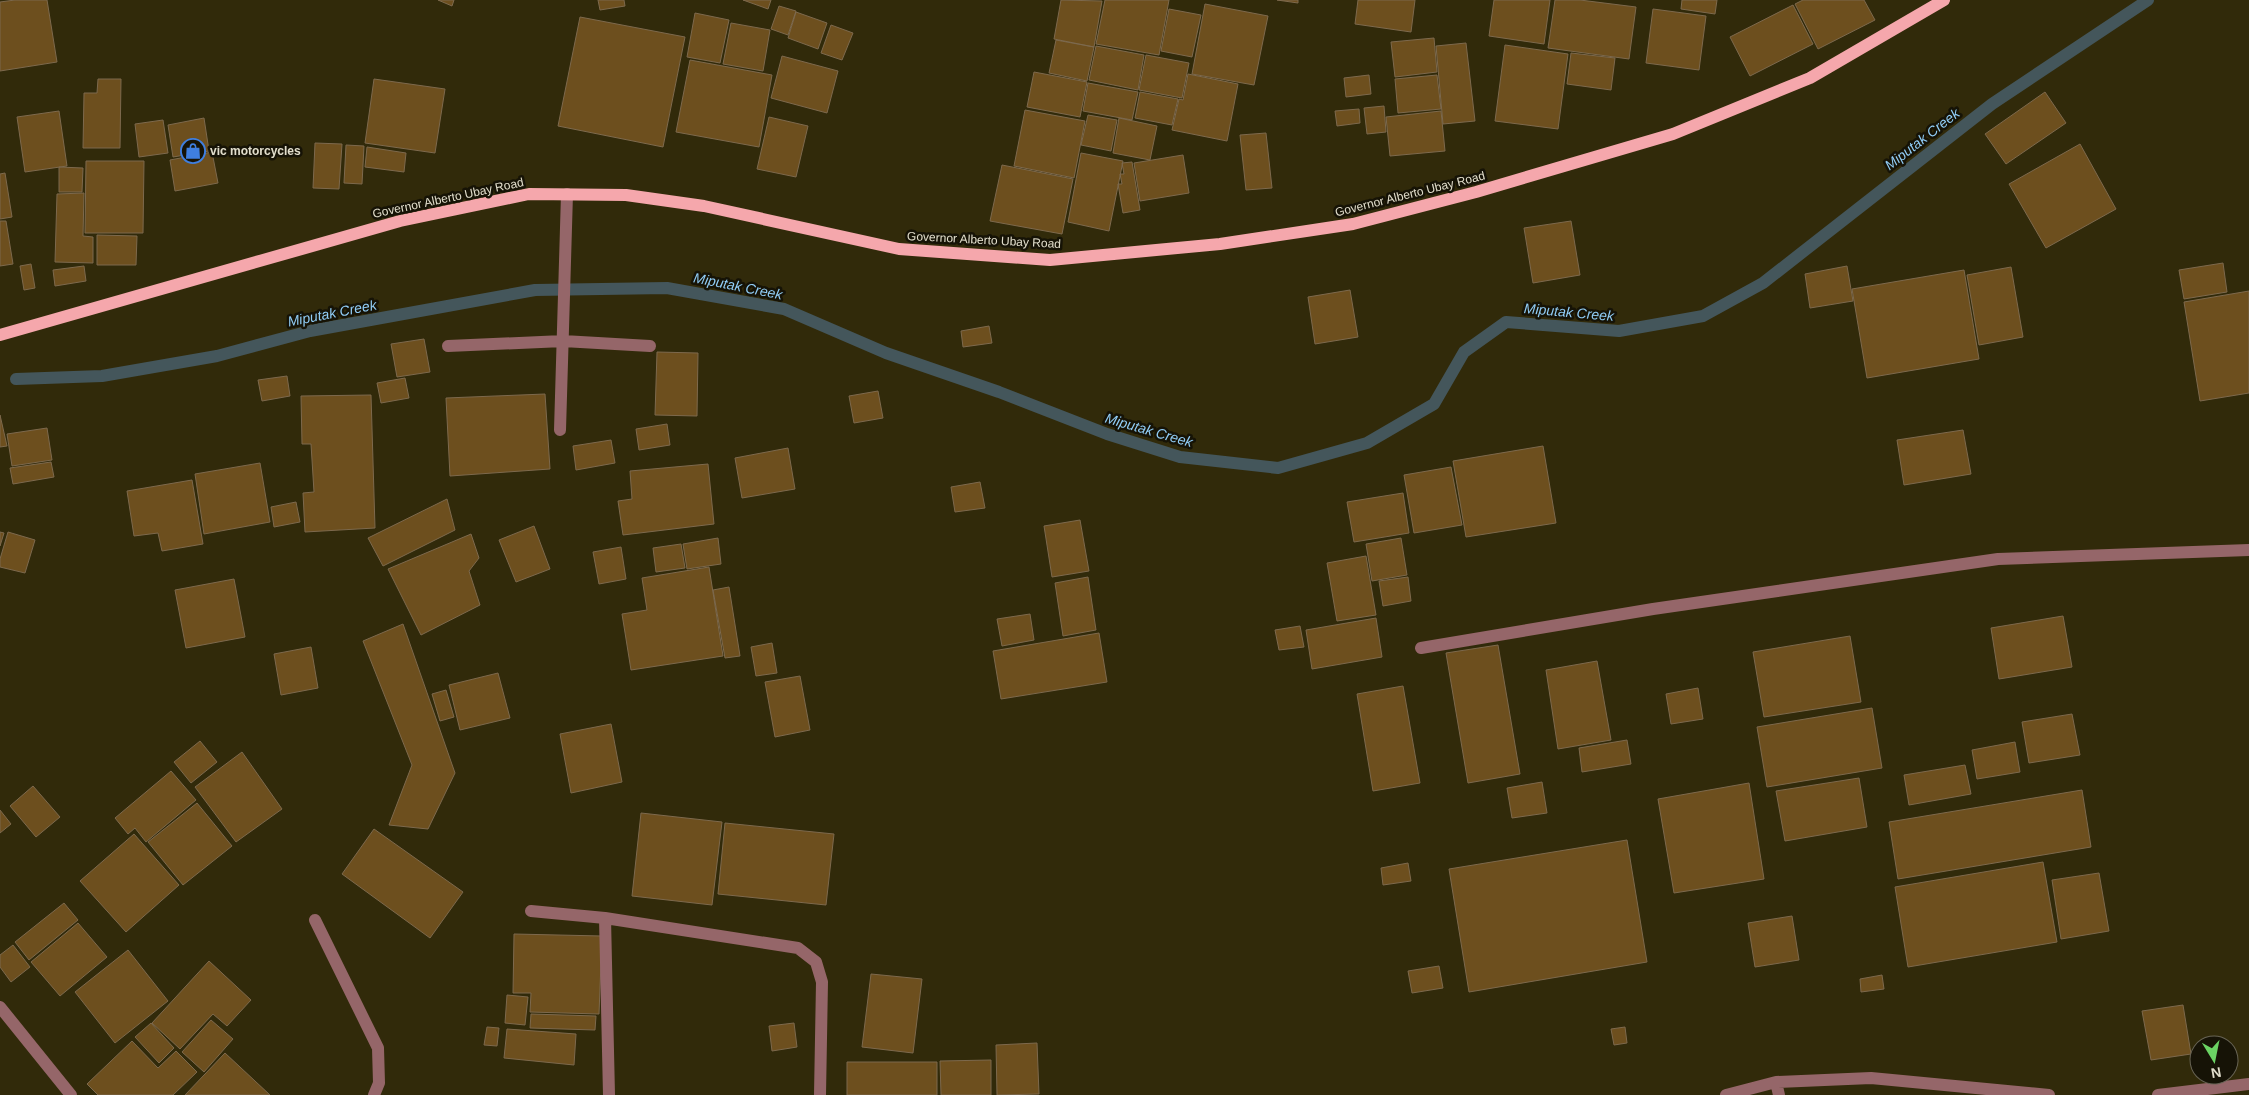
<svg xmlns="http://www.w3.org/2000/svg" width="2249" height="1095" viewBox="0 0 2249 1095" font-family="Helvetica,sans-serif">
<rect width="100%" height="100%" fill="#312a0a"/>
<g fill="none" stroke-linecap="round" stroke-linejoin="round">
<path stroke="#44565b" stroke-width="12" d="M 16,379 L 102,376 L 217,356 L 310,331 L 535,290 L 667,288 L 784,309 L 886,353 L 999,392 L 1107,434 L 1180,457 L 1278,468 L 1367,443 L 1434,404 L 1464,352 L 1506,322 L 1619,331 L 1703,316 L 1763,283 L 1992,104 L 2148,0"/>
</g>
<path fill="#6d4f1e" stroke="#7d694d" d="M 15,0 L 47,0 L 57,62 L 0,71 L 0,2 Z
M 438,0 L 454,0 L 452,6 Z
M 598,0 L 624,0 L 625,6 L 600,10 Z
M 743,0 L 771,0 L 768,9 Z
M 1061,0 L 1102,1 L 1094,47 L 1054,39 Z
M 1105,0 L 1169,0 L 1159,55 L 1096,44 Z
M 1277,0 L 1298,0 L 1298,3 Z
M 1358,0 L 1415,0 L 1411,32 L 1355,24 Z
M 1494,0 L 1550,0 L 1544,44 L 1489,36 Z
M 1555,0 L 1580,0 L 1636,7 L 1629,59 L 1548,48 Z
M 1682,0 L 1717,0 L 1715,14 L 1681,9 Z
M 1803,0 L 1864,0 L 1875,20 L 1818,49 L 1795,4 Z
M 1205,4 L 1268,16 L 1254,85 L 1192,74 Z
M 1793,5 L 1813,44 L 1750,76 L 1730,37 Z
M 779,6 L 796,11 L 788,35 L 771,29 Z
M 1169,9 L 1201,15 L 1192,57 L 1161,51 Z
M 1653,9 L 1706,16 L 1699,70 L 1646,63 Z
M 796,12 L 827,23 L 818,49 L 788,38 Z
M 695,13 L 729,20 L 720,63 L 687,57 Z
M 580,17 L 685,37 L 663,147 L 558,126 Z
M 731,23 L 770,30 L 763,71 L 723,64 Z
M 831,25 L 853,33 L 842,60 L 821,53 Z
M 1434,38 L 1437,72 L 1395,77 L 1391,42 Z
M 1056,40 L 1094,47 L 1087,81 L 1049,73 Z
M 1466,43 L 1475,121 L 1443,124 L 1436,46 Z
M 1505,45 L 1568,54 L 1558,129 L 1495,121 Z
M 1096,46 L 1144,55 L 1138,90 L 1089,80 Z
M 1571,53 L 1615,58 L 1611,90 L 1567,84 Z
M 1146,55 L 1189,63 L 1182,98 L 1139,90 Z
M 782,56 L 838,71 L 827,113 L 771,98 Z
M 690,60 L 772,75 L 759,147 L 676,132 Z
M 1034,72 L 1087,82 L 1080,117 L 1027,107 Z
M 1188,74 L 1238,84 L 1227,141 L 1172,130 L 1179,99 L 1183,100 Z
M 1369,75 L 1371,94 L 1346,97 L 1344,78 Z
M 1437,75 L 1441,109 L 1398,113 L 1395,79 Z
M 98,79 L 121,79 L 120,148 L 83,148 L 84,93 L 97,93 Z
M 374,79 L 445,89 L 435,153 L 365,143 Z
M 1088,83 L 1138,92 L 1132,120 L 1083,111 Z
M 1140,92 L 1178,99 L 1172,125 L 1135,118 Z
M 2045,92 L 2066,123 L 2006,164 L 1985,134 Z
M 1384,106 L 1386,132 L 1367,134 L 1364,108 Z
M 1359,109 L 1360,123 L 1337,126 L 1335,111 Z
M 1025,110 L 1085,121 L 1074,178 L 1014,166 Z
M 59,111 L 67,166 L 25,172 L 17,117 Z
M 1441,111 L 1445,151 L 1390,156 L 1386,117 Z
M 1088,115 L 1117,120 L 1111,151 L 1081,145 Z
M 769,117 L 808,126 L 796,177 L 757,169 Z
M 204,118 L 209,151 L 173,157 L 168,125 Z
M 1119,118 L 1157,126 L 1150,160 L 1113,153 Z
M 163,120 L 168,153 L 139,157 L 135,124 Z
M 1266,133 L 1272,188 L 1246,190 L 1240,135 Z
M 315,143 L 342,144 L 339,189 L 313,188 Z
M 2080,144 L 2116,209 L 2046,248 L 2009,184 Z
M 346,145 L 364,146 L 362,184 L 344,183 Z
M 367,147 L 406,153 L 404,172 L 365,167 Z
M 212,152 L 218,183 L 175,191 L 170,160 Z
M 1081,153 L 1123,161 L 1109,231 L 1068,222 Z
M 1183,155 L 1189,193 L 1140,201 L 1134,163 Z
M 86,161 L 144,161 L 143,233 L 85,233 Z
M 1132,162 L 1140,210 L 1123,213 L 1118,184 L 1122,184 L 1120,174 L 1124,174 L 1122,163 Z
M 1002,165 L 1073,179 L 1062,234 L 990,221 Z
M 59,167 L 83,168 L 82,192 L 59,192 Z
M 5,173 L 12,217 L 0,219 L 0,174 Z
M 84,193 L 83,236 L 93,237 L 93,263 L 55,262 L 57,194 Z
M 0,221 L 6,221 L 13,264 L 0,266 Z
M 1571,221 L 1580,275 L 1533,283 L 1524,228 Z
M 97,235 L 137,236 L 136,265 L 97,265 Z
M 2223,263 L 2227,292 L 2184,299 L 2179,270 Z
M 31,264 L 35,288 L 24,290 L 20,266 Z
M 84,266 L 86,281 L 55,286 L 53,270 Z
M 1847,266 L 1853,301 L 1810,308 L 1805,274 Z
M 2011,267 L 2023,337 L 1979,345 L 1967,275 Z
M 1964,270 L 1979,359 L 1867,378 L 1852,289 Z
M 1350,290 L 1358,337 L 1315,344 L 1308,297 Z
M 2249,291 L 2249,393 L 2200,401 L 2184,302 Z
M 989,326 L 992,343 L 963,347 L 961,331 Z
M 424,339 L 430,372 L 397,377 L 391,344 Z
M 657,352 L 698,353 L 697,416 L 655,415 Z
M 287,376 L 290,396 L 262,401 L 258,380 Z
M 405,378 L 409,398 L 381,403 L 377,383 Z
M 878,391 L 883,418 L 854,423 L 849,396 Z
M 545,394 L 550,469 L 450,476 L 446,398 Z
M 371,395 L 375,528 L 305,532 L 303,493 L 314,492 L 311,444 L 302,444 L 301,396 Z
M 0,415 L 7,446 L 0,447 Z
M 667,424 L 670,445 L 639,450 L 636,429 Z
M 47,428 L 52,460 L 12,466 L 7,434 Z
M 1963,430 L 1971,474 L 1904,485 L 1897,440 Z
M 611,440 L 615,463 L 576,470 L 573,446 Z
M 1543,446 L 1556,523 L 1466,537 L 1453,461 Z
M 788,448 L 795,489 L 742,498 L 735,458 Z
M 51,462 L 54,477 L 13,484 L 10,468 Z
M 260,463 L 270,522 L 204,534 L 195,474 Z
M 708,464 L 714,524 L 623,535 L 618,501 L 632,499 L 630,471 Z
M 1451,467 L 1462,525 L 1414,533 L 1404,475 Z
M 192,480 L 203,544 L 162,551 L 158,533 L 134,536 L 127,491 Z
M 980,482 L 985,508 L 955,512 L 951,487 Z
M 1403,493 L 1409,533 L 1354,542 L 1347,502 Z
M 447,499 L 455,530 L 383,566 L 368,538 Z
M 296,502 L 300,522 L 274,527 L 271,507 Z
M 1080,520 L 1089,571 L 1052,577 L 1044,526 Z
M 534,526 L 550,569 L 516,582 L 499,540 Z
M 0,532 L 4,533 L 0,546 Z
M 8,532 L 35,540 L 25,573 L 0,567 L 0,559 Z
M 471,534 L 479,558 L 469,571 L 480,605 L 421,635 L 388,569 Z
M 718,538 L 721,564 L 687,569 L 683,544 Z
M 1401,538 L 1407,575 L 1372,581 L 1366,544 Z
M 681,544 L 685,568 L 656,572 L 653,548 Z
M 621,547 L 626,579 L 599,584 L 593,552 Z
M 1366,556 L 1376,615 L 1337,621 L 1327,563 Z
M 709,567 L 723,656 L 631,670 L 622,614 L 647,610 L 642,578 Z
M 1088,577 L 1096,630 L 1063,636 L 1055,583 Z
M 1408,577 L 1411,601 L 1383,606 L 1379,581 Z
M 234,579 L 245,637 L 186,648 L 175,590 Z
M 729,587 L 740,656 L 725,658 L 713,590 Z
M 1030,614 L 1034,640 L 1002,646 L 997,619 Z
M 2063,616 L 2072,667 L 1999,679 L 1991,628 Z
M 1376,618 L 1382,657 L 1312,669 L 1306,630 Z
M 403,624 L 455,773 L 428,829 L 389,825 L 412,765 L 363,641 Z
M 1300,626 L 1304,647 L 1279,650 L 1275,630 Z
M 1099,633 L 1107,682 L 1001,699 L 993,651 Z
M 1850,636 L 1861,702 L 1764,717 L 1753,652 Z
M 772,643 L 777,673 L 756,676 L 751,647 Z
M 1498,645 L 1520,774 L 1468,783 L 1446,653 Z
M 311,647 L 318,688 L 281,695 L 274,654 Z
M 1597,661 L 1611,740 L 1558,749 L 1546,670 Z
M 498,673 L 510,718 L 460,730 L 449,685 Z
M 800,676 L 810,730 L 775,737 L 765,682 Z
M 1403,686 L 1420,783 L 1373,791 L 1357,694 Z
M 1698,688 L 1703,719 L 1671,724 L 1666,694 Z
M 446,690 L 454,717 L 440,721 L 432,694 Z
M 1872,708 L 1882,768 L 1767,787 L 1757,727 Z
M 2072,714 L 2080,755 L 2029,763 L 2022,722 Z
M 611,724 L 622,782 L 571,793 L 560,734 Z
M 1627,740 L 1631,764 L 1582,772 L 1579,748 Z
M 200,741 L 217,762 L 191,783 L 174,762 Z
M 2015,742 L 2020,772 L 1977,779 L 1972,750 Z
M 242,752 L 282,809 L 236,842 L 195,787 Z
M 1965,765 L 1971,794 L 1909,805 L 1904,775 Z
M 171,771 L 196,800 L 146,842 L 135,828 L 128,834 L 115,818 Z
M 1859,778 L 1867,827 L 1785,841 L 1776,791 Z
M 1542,782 L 1547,813 L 1512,818 L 1507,788 Z
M 1749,783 L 1764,879 L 1674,893 L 1658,799 Z
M 33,786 L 60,817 L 36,837 L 10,806 Z
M 2082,790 L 2091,847 L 1898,879 L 1889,822 Z
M 197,803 L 232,846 L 183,885 L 148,842 Z
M 0,810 L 11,824 L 0,833 Z
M 641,813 L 722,822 L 712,905 L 632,896 Z
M 725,823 L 834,834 L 826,905 L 718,894 Z
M 374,829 L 463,892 L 430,938 L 342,874 Z
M 134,834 L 179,885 L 126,932 L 80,881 Z
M 1627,840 L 1647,962 L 1469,992 L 1449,869 Z
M 2043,862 L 2057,942 L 1908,967 L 1895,887 Z
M 1408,863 L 1411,881 L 1383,885 L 1381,868 Z
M 2099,873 L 2109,931 L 2061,939 L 2052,880 Z
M 64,903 L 78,920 L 29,960 L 15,942 Z
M 1792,916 L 1799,960 L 1755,967 L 1748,923 Z
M 78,923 L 107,957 L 60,996 L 31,962 Z
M 514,934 L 602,936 L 599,1014 L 530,1012 L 531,993 L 513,993 Z
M 13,945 L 30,967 L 11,982 L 0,967 L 0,955 Z
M 128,950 L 168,1001 L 115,1043 L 75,992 Z
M 209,961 L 251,1000 L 227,1026 L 213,1014 L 180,1049 L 152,1023 Z
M 1439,966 L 1443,988 L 1412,993 L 1408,971 Z
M 871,974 L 922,979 L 913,1053 L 862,1047 Z
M 1882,975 L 1884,989 L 1861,992 L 1860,979 Z
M 507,995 L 528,997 L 525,1025 L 505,1023 Z
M 2183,1005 L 2191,1054 L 2151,1060 L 2142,1011 Z
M 531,1014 L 596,1016 L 595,1030 L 530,1028 Z
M 211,1020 L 233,1039 L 204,1072 L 182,1052 Z
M 151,1023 L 174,1048 L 159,1063 L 135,1037 Z
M 794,1023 L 797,1047 L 772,1051 L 769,1026 Z
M 487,1027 L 499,1028 L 497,1046 L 484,1045 Z
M 1625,1027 L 1627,1043 L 1614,1045 L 1611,1029 Z
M 507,1029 L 576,1034 L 574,1065 L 504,1058 Z
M 132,1041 L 158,1068 L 176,1051 L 197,1072 L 173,1095 L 98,1095 L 87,1084 Z
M 1037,1043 L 1039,1094 L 997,1095 L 996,1045 Z
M 225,1053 L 270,1095 L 185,1095 Z
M 991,1060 L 991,1095 L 941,1095 L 940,1061 Z
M 847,1062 L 937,1062 L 937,1095 L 847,1095 Z"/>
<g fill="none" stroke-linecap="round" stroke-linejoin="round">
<path stroke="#956669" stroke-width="12" d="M 448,346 L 563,341 L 650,346
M 560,430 L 567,194
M 1421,648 L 1653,609 L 1998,559 L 2249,550
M 531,911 L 605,918 L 798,948 L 816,962 L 822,982 L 820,1095
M 605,918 L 609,1095
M 315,920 L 378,1048 L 379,1083 L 374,1095
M 0,1007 L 71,1095
M 1776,1082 L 1779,1095
M 1726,1095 L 1776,1082 L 1871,1078 L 2049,1095
M 2158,1095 L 2249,1084"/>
<path stroke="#f5a7ac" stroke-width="12" d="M 0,335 L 400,221 L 529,194 L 626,195 L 704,206 L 899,249 L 1050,260 L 1220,244 L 1353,224 L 1476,192 L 1673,134 L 1810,78 L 1944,0"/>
</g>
<defs>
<symbol id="shop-ring" viewBox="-11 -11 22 22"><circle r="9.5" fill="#161306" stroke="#3f7fe0" stroke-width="1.5"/><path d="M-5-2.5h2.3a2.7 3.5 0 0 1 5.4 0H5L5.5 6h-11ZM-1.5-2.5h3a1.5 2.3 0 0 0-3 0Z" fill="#3f7fe0"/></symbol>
</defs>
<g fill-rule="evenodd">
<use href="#shop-ring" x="179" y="137" width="28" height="28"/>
</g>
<g text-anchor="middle" stroke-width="5" stroke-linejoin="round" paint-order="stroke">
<g font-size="12" font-weight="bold" fill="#e2decc" stroke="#161306" text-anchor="start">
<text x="210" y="155">vic motorcycles</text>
</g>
<g font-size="12" fill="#e2decc" stroke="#161306">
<text transform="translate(1410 194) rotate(-14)" y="4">Governor Alberto Ubay Road</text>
<text transform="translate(448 198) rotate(-12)" y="4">Governor Alberto Ubay Road</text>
<text transform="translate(984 240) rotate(3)" y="4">Governor Alberto Ubay Road</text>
</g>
<g font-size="14" font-style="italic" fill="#91cdf6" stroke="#161306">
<text transform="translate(1922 139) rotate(-38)" y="5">Miputak Creek</text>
<text transform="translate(738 286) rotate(11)" y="5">Miputak Creek</text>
<text transform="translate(1569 312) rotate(5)" y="5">Miputak Creek</text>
<text transform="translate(332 313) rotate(-11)" y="5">Miputak Creek</text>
<text transform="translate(1149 430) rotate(16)" y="5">Miputak Creek</text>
</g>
</g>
<g transform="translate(2214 1060) rotate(170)"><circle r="24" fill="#161306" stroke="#686455"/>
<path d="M0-4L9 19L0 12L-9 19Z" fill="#6bd363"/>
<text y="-8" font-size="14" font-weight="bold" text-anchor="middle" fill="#e2decc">N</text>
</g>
</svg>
